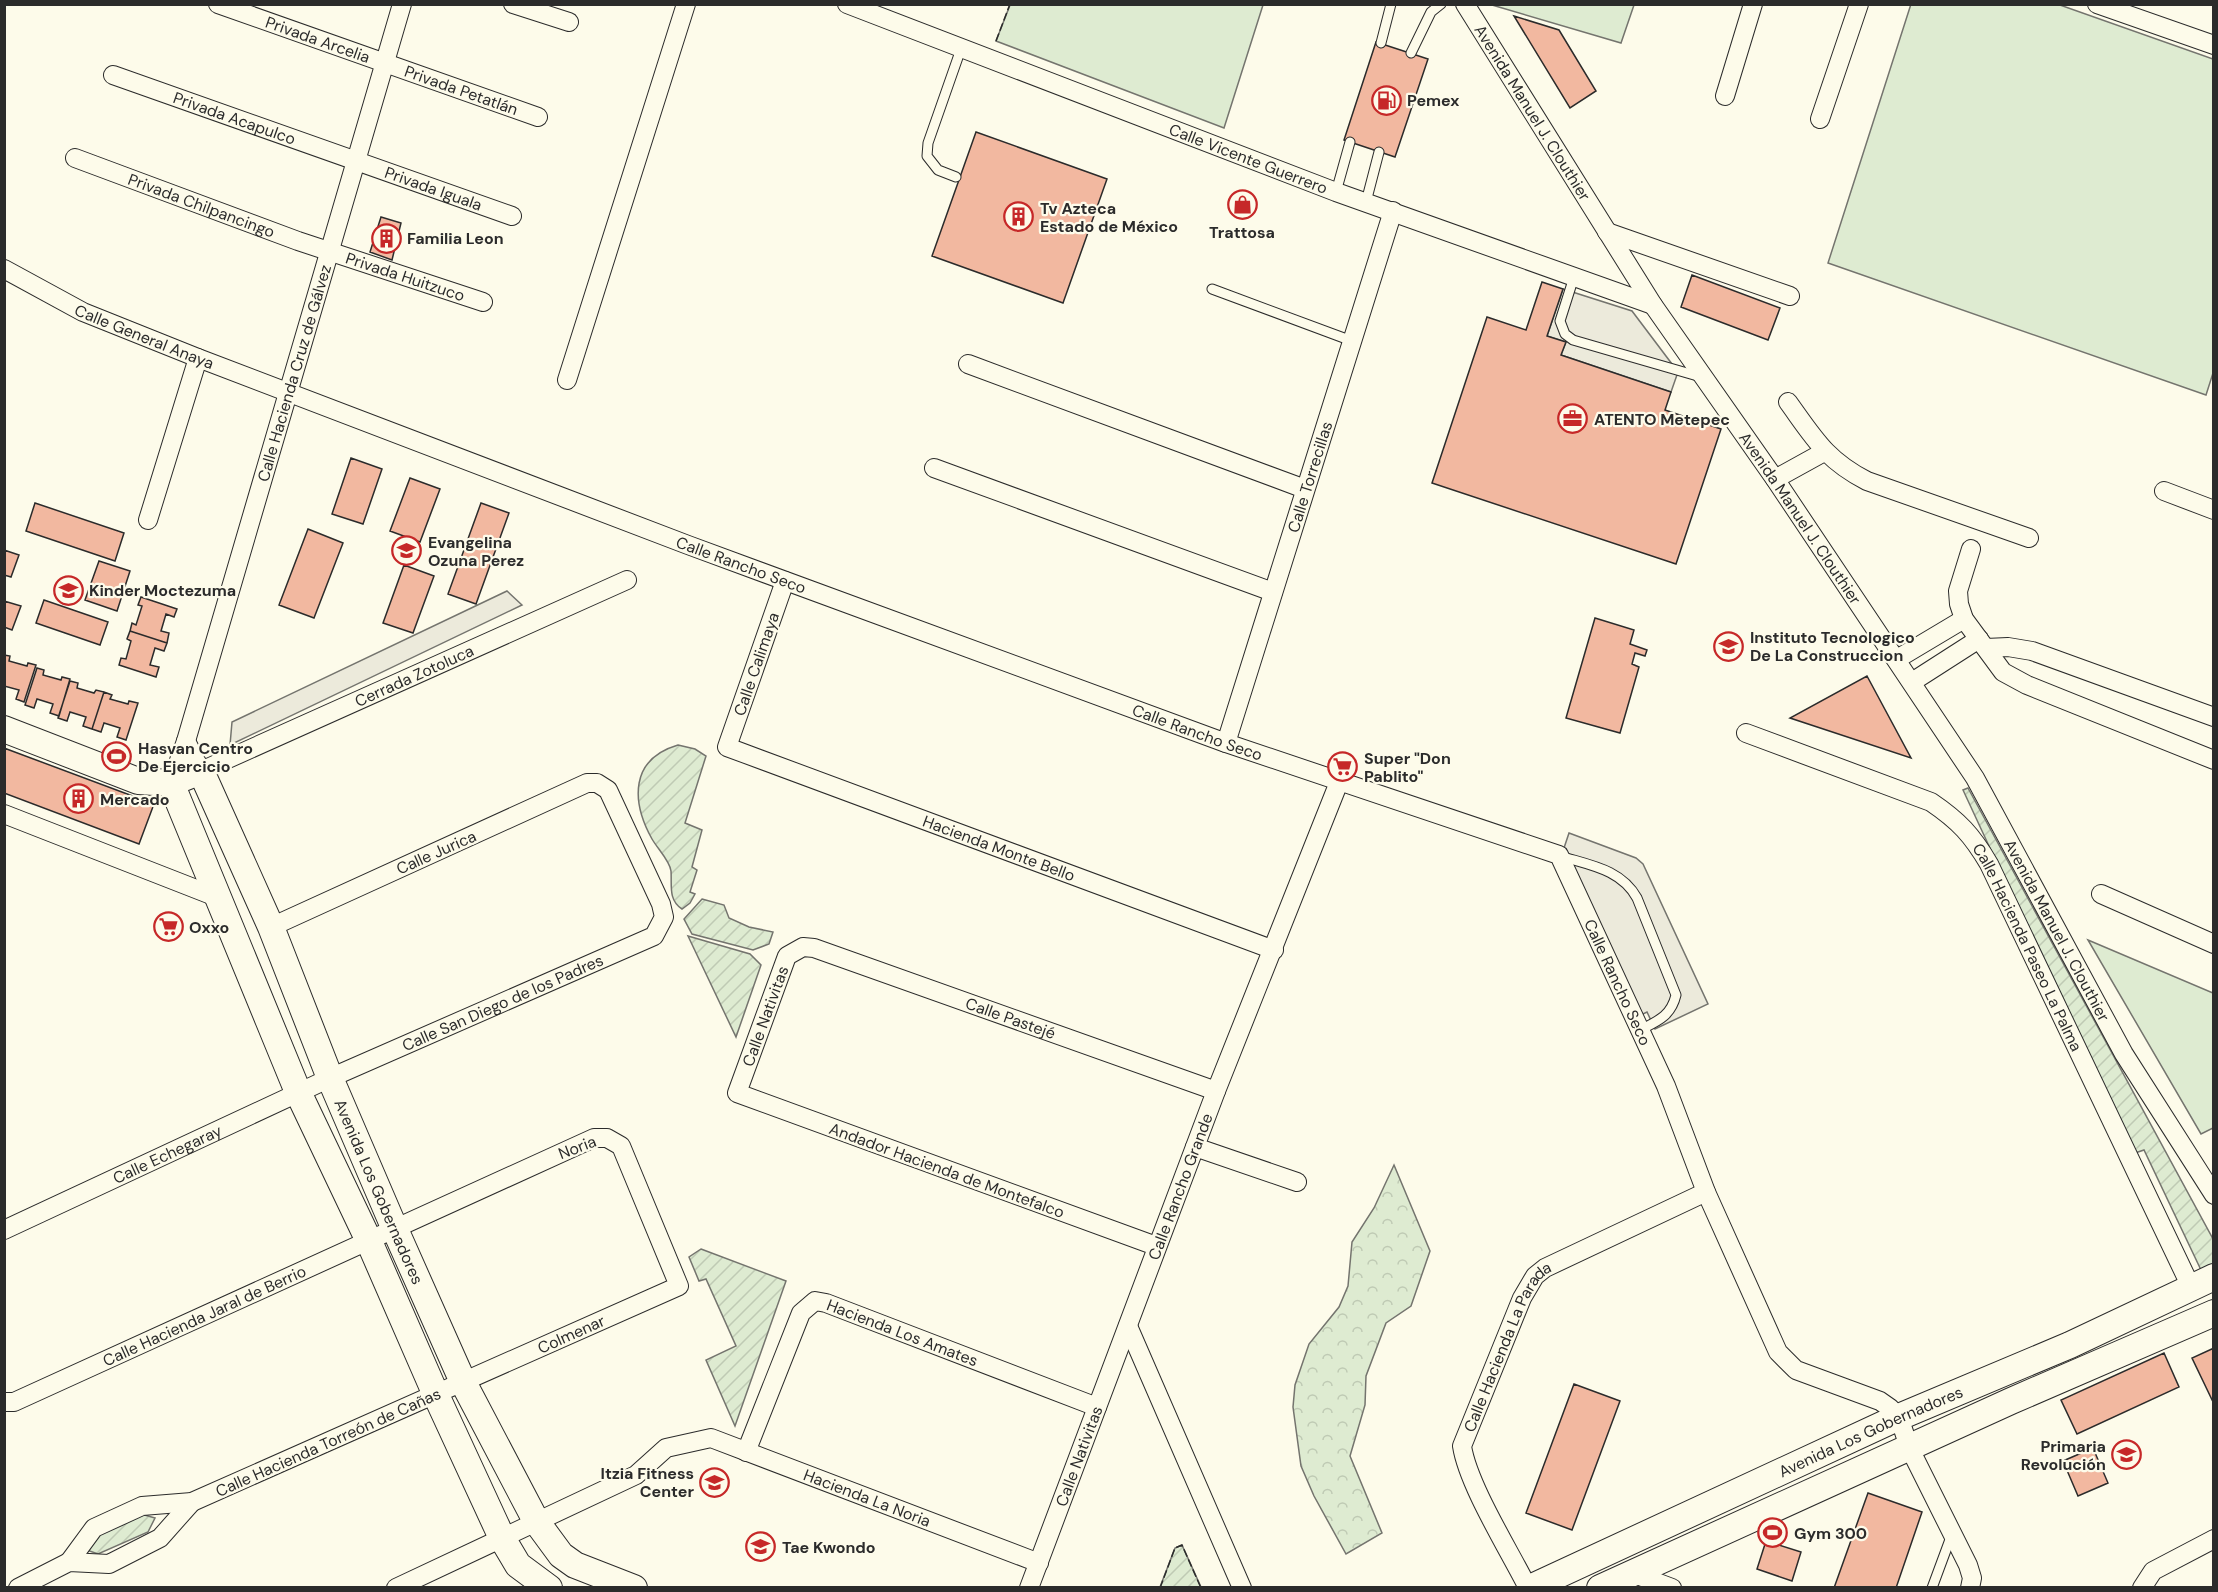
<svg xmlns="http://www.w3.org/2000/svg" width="2218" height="1592" viewBox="0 0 2218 1592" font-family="'DM Sans',sans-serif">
<defs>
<pattern id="forest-crowns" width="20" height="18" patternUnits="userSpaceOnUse" patternTransform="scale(1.5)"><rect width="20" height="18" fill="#deebd1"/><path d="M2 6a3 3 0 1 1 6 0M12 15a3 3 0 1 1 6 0" fill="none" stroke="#bfcab4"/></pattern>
<pattern id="garden-furrows" width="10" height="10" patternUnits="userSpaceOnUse" patternTransform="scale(1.5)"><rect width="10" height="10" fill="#deebd1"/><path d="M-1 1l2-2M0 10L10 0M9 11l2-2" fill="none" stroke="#bfcab4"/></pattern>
</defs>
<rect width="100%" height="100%" fill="#fdfbea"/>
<path fill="#deebd1" stroke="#74746e" stroke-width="1.5" d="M 1911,4 L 2060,5 L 2213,59 L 2214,370 L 2206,395 L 1828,263 Z
M 1010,5 L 1010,4 L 1263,5 L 1224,128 L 996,41 Z
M 1492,5 L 1634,5 L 1621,43 Z
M 2088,940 L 2213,993 L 2213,1128 L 2201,1134 Z"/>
<path fill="url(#forest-crowns)" stroke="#74746e" stroke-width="1.5" d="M 1394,1165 L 1430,1251 L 1411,1306 L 1386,1323 L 1366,1376 L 1365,1405 L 1350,1456 L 1382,1533 L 1346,1554 L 1314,1496 L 1301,1466 L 1293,1407 L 1295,1385 L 1309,1344 L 1339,1307 L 1348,1286 L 1352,1242 L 1374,1208 Z"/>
<path fill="url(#garden-furrows)" stroke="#74746e" stroke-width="1.5" d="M 678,745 L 695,749 L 706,756 L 685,823 L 702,830 L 692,867 L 697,870 L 690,892 L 695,894 L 690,903 L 682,909 C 668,900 672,885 671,871 C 670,861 657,848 652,839 C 631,801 630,759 678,745 Z
M 1968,788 L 2213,1239 L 2213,1264 L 2201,1270 L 2144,1150 L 2132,1154 L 1963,790 Z
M 702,899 L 724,905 L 729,918 L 749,927 L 773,932 L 769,944 L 753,950 L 692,934 L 684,919 Z
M 688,936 L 750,954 L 761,965 L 736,1037 Z
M 701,1249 L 786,1281 L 735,1426 L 706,1360 L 736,1346 L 706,1279 L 699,1281 L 689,1257 Z
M 141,1514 L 155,1518 L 148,1532 L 98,1554 L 84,1549 L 94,1534 Z
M 1182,1545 L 1201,1587 L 1160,1587 L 1175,1548 Z"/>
<path fill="#eceadb" stroke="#74746e" stroke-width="1.5" d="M 1563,289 L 1632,311 L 1678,372 L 1671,392 L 1561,355 L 1566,342 L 1547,336 Z
M 507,591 L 522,605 L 230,745 L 232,722 Z
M 1569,833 L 1636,858 L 1643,864 L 1708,1004 L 1655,1029 L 1647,1012 L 1641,1015 L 1564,848 Z"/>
<path fill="#f2b8a0" stroke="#2b2b2b" stroke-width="1.5" d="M 1514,16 L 1559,30 L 1596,91 L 1570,108 Z
M 1376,42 L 1428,59 L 1395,157 L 1344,140 Z
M 976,132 L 1107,179 L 1063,303 L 932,256 Z
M 381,217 L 401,223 L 392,260 L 370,252 Z
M 1692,275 L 1780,308 L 1768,340 L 1681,307 Z
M 1542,282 L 1563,289 L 1547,336 L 1566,342 L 1561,355 L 1671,392 L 1665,410 L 1721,429 L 1676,564 L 1432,483 L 1487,317 L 1526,330 Z
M 351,458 L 382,469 L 363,524 L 332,514 Z
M 410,478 L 440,489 L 420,542 L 390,531 Z
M 35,503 L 124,533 L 115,561 L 26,531 Z
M 481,503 L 509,513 L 476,604 L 448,594 Z
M 308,529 L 343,543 L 314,618 L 279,605 Z
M 4,550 L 19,555 L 11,577 L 4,575 Z
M 99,561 L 130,571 L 117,611 L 85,600 Z
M 404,565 L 434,576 L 413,633 L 383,623 Z
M 141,597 L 177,609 L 174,617 L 166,614 L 161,631 L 169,633 L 167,643 L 130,631 L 132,623 L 136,625 L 142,606 L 138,605 Z
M 44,600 L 108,622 L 100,645 L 36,623 Z
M 4,601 L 21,606 L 12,630 L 4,627 Z
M 1595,618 L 1634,630 L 1630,644 L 1647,650 L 1645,656 L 1635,653 L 1632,664 L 1639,667 L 1620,733 L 1566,718 Z
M 130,631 L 167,643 L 164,651 L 155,648 L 150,665 L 159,667 L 156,677 L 119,665 L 121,658 L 126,659 L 131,641 L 127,639 Z
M 4,655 L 10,656 L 9,661 L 27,666 L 28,663 L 36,665 L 24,702 L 16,699 L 19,690 L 4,686 Z
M 37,668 L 44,670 L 43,675 L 61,680 L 62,677 L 70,679 L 59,716 L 50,713 L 53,704 L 37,699 L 34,708 L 25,705 Z
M 1867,676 L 1911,758 L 1790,718 Z
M 70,681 L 78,683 L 77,688 L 94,693 L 96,690 L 104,692 L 92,729 L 83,726 L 86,717 L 70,712 L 67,721 L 58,718 Z
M 104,692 L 112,695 L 110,699 L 128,704 L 129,701 L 138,703 L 126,740 L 117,737 L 120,728 L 104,723 L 101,732 L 92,729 Z
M 4,748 L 154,804 L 139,844 L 4,793 Z
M 2214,1348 L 2214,1404 L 2192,1358 Z
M 2164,1353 L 2179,1387 L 2077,1434 L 2061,1400 Z
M 1574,1384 L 1620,1401 L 1572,1530 L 1526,1513 Z
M 2093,1448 L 2108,1483 L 2078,1496 L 2063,1461 Z
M 1868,1493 L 1922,1512 L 1896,1588 L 1834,1588 Z
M 1766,1541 L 1801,1552 L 1792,1581 L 1757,1569 Z"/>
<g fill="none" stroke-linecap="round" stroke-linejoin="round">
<defs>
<path id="lane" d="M 1381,43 L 1391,4
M 1411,53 L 1431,12 L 1441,4
M 956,177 L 938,170 L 927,156 L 928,143 L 962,46
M 1336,192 L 1350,142
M 1366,202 L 1379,152
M 1574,277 L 1560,321 L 1565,334 L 1573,340 L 1701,377
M 1212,289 L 1352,341
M 1560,856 C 1589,865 1621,869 1637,898 L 1676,995 C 1671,1016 1658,1021 1640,1030
M 1932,1588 L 1952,1534"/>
<g id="street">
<path id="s1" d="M 218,4 L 538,117"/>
<path d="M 513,4 L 569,22"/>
<path id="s2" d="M 847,4 L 1336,192 L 1653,305"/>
<path id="s3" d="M 1465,4 L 1653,305 L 1775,479 L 1975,778 L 2124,1054 L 2214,1195"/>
<path d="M 2097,4 L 2214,45"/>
<path id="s4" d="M 113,75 L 512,216"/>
<path d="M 1725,96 L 1753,4"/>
<path d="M 1820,119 L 1859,4"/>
<path id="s5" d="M 75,158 L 298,241 L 483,302"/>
<path d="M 1607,232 L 1790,296"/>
<path id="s6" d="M 4,269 L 83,312 L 198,358 L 688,545 L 1226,743 L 1559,855 L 1666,1086 L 1706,1192 L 1778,1352 L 1796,1370 L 1880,1401 L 1890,1408 L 1899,1417 L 1909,1447 L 1968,1565 L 1972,1578 L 1970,1588"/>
<path d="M 968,364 L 1305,489"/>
<path d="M 567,380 L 686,4"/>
<path d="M 1788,402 C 1814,438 1826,460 1867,481 L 2029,538"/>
<path d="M 934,468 L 1273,592"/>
<path d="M 1775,479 L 1824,452"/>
<path d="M 2164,491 L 2214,510"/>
<path d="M 148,520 L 198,358"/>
<path d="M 1971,549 L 1958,591 L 1959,604 L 1964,619 L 2003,672 L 2027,685 L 2214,760"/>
<path id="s7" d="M 785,581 L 727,747 L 1274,950"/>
<path d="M 1986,648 L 2008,647 L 2032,651 L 2214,717"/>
<path d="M 1897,659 L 1964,619"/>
<path d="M 1912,682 L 1979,639"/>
<path id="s8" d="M 1746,733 L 1931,802 C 1959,821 1972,835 1989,864 L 2190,1285"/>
<path id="s9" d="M 186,741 L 201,771 L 627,580"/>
<path id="s10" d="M 1226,743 L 1393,211"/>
<path id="s11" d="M 171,783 L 186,741 L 402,4"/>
<path d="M 4,814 L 219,898"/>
<path d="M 2101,894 L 2214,944"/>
<path d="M 1195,1147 L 1297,1182"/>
<path id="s12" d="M 4,1230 L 330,1078 L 654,936 L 664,917 L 661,904 L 608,790 L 597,783 L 587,783 L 271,927"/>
<path id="s13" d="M 1156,1246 L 737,1093 L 787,956 L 803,947 L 814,948 L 1216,1091"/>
<path d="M 1128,1326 L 1242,1588"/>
<path id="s14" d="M 4,1402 L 14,1402 L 594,1138 L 607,1138 L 621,1146 L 679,1286 L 192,1502 L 142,1506 L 94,1528 L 69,1562"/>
<path id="s15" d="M 746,1452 L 801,1313 L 815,1301 L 826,1303 L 1097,1407"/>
<path d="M 1632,1573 L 1672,1588"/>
<path d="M 18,1588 L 69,1562 L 109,1564 L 160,1538 L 192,1502"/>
<path id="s16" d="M 396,1588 L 636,1475 L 666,1448 L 711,1438 L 1039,1563"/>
<path id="s17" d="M 1029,1588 L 1216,1091 L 1339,782"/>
<path id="s18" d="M 1528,1588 C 1509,1550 1468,1485 1462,1446 L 1522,1298 L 1535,1276 L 1545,1268 L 1706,1192"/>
<path d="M 2142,1588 L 2153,1571 L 2214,1539"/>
</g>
<g id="secondary">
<path id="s19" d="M 4,729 L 138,781 L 171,783 L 201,771 L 271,927 L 330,1078 L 394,1227 L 463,1382 L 536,1521 L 561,1555 L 575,1565 L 634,1588"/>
<path d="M 171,783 L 298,1092 L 368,1239 L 436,1395 L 502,1538 L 518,1565 L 549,1588"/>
<path id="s20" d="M 1530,1588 L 1899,1417 L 2070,1345 L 2214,1277"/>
<path d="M 1600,1588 L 2011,1401 L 2214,1313"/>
</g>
</defs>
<use href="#lane" stroke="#2b2b2b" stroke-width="11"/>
<use href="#street" stroke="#2b2b2b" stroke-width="20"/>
<use href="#secondary" stroke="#2b2b2b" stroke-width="28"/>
<use href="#lane" stroke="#fdfbea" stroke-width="9"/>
<use href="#street" stroke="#fdfbea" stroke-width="18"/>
<use href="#secondary" stroke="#fdfbea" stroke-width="26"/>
<path stroke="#2b2b2b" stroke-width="1.5" stroke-dasharray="8 3" stroke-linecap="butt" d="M 996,41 L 1010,4
M 1160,1588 L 1175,1548 L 1182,1545 L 1201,1588"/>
</g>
<defs>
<symbol id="fuel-ring" viewBox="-11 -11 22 22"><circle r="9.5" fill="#fdfbea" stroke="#c62828" stroke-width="1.5"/><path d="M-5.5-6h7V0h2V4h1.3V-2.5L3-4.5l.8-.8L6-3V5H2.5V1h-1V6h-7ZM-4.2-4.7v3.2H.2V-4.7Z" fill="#c62828"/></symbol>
<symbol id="shop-ring" viewBox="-11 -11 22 22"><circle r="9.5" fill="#fdfbea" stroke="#c62828" stroke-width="1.5"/><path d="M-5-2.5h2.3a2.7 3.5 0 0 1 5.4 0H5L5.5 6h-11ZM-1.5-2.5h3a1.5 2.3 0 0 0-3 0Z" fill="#c62828"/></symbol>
<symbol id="building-ring" viewBox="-11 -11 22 22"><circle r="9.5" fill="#fdfbea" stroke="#c62828" stroke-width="1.5"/><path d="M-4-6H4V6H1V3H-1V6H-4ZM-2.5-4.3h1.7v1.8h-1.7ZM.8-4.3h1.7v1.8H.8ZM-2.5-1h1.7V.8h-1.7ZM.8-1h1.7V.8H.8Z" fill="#c62828"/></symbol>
<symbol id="office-ring" viewBox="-11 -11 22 22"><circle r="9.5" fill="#fdfbea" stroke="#c62828" stroke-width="1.5"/><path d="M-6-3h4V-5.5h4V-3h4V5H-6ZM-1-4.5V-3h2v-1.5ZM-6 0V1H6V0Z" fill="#c62828"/></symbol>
<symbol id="school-ring" viewBox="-11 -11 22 22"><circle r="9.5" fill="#fdfbea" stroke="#c62828" stroke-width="1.5"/><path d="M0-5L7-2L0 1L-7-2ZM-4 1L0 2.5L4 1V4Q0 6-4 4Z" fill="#c62828"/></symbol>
<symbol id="university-ring" viewBox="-11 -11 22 22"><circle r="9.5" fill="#fdfbea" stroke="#c62828" stroke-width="1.5"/><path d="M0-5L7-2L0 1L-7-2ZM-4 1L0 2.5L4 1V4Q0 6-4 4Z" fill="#c62828"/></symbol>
<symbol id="stadium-ring" viewBox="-11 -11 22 22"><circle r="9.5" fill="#fdfbea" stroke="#c62828" stroke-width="1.5"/><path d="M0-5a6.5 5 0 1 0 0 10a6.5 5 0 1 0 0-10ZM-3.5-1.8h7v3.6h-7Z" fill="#c62828"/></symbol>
<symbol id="supermarket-ring" viewBox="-11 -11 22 22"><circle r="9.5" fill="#fdfbea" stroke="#c62828" stroke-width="1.5"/><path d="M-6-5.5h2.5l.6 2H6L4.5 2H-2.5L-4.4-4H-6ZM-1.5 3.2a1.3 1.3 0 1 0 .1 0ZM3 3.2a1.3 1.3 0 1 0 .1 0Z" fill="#c62828"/></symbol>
</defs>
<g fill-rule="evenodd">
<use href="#fuel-ring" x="1370" y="84" width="33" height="33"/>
<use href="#shop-ring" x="1226" y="188" width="33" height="33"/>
<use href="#building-ring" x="1002" y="200" width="33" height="33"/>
<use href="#building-ring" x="370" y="222" width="33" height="33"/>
<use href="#office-ring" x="1556" y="402" width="33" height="33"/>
<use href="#school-ring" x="390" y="534" width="33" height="33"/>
<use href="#school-ring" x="52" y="574" width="33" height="33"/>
<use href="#university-ring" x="1712" y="630" width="33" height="33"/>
<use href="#stadium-ring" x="100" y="740" width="33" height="33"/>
<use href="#supermarket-ring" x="1326" y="750" width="33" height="33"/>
<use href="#building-ring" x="62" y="782" width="33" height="33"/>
<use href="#supermarket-ring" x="152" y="910" width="33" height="33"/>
<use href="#school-ring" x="2110" y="1438" width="33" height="33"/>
<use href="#school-ring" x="698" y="1466" width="33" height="33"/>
<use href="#stadium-ring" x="1756" y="1516" width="33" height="33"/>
<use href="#school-ring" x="744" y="1530" width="33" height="33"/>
</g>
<g text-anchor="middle" stroke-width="4.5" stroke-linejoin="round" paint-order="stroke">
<g font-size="16" fill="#2b2b2b" stroke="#fdfbea">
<text dy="6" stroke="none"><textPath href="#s1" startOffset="106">Privada Arcelia</textPath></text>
<text dy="6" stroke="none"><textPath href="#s1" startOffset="258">Privada Petatlán</textPath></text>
<text dy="6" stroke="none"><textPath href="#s3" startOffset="128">Avenida Manuel J. Clouthier</textPath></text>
<text dy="6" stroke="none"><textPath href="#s4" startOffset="129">Privada Acapulco</textPath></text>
<text dy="6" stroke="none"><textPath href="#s2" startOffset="430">Calle Vicente Guerrero</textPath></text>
<text dy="6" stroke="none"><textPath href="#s4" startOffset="340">Privada Iguala</textPath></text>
<text dy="6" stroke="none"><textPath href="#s5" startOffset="135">Privada Chilpancingo</textPath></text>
<text dy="6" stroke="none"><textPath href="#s5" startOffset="351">Privada Huitzuco</textPath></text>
<text dy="6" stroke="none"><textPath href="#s6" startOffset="156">Calle General Anaya</textPath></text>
<text dy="6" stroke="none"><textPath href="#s11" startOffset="428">Calle Hacienda Cruz de Gálvez</textPath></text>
<text dy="6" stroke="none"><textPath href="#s10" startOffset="279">Calle Torrecillas</textPath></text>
<text dy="6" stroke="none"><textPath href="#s3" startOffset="614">Avenida Manuel J. Clouthier</textPath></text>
<text dy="6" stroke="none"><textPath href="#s6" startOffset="795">Calle Rancho Seco</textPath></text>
<text transform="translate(756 664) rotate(-71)" y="6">Calle Calimaya</text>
<text dy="6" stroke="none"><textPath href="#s9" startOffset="267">Cerrada Zotoluca</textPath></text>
<text dy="6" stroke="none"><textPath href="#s6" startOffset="1281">Calle Rancho Seco</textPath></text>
<text dy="6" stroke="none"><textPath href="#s7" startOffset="466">Hacienda Monte Bello</textPath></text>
<text transform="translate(436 852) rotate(-24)" y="6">Calle Jurica</text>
<text dy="6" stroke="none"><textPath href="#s3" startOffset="1100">Avenida Manuel J. Clouthier</textPath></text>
<text dy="6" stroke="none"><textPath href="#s8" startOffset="375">Calle Hacienda Paseo La Palma</textPath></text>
<text dy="6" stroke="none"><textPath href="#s6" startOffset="1803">Calle Rancho Seco</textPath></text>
<text dy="6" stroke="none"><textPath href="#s12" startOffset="548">Calle San Diego de los Padres</textPath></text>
<text dy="6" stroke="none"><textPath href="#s13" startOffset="528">Calle Nativitas</textPath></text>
<text dy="6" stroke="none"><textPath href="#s13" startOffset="830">Calle Pastejé</textPath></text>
<text transform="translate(577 1147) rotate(-21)" y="6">Noria</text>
<text dy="6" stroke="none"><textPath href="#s12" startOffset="180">Calle Echegaray</textPath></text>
<text transform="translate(947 1170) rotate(20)" y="6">Andador Hacienda de Montefalco</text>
<text dy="6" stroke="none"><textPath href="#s17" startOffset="429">Calle Rancho Grande</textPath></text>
<text dy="6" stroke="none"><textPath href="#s19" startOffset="666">Avenida Los Gobernadores</textPath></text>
<text dy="6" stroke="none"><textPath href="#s14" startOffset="219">Calle Hacienda Jaral de Berrio</textPath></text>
<text dy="6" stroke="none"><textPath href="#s15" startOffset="261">Hacienda Los Amates</textPath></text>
<text transform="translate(571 1334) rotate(-24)" y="6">Colmenar</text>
<text dy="6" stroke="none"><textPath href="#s18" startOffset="267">Calle Hacienda La Parada</textPath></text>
<text dy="6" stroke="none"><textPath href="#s20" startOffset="375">Avenida Los Gobernadores</textPath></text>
<text transform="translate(328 1442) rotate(-24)" y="6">Calle Hacienda Torreón de Cañas</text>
<text dy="6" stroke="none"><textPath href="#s17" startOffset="141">Calle Nativitas</textPath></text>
<text dy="6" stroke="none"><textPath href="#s16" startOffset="519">Hacienda La Noria</textPath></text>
</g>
<g font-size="16" font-weight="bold" fill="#2b2b2b" stroke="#fdfbea" text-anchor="start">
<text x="1407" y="106">Pemex</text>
<text x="1040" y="214">Tv Azteca<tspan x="1040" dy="18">Estado de México</tspan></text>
<text x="1242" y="238" text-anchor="middle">Trattosa</text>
<text x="407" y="244">Familia Leon</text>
<text x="1594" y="425">ATENTO Metepec</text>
<text x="428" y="548">Evangelina<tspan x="428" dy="18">Ozuna Perez</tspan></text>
<text x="89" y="596">Kinder Moctezuma</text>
<text x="1750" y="643">Instituto Tecnologico<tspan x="1750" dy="18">De La Construccion</tspan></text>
<text x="138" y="754">Hasvan Centro<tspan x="138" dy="18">De Ejercicio</tspan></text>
<text x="1364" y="764">Super "Don<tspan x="1364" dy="18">Pablito"</tspan></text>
<text x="100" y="805">Mercado</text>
<text x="189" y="933">Oxxo</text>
<text x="2106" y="1452" text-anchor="end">Primaria<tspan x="2106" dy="18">Revolución</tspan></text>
<text x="694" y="1479" text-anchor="end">Itzia Fitness<tspan x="694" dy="18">Center</tspan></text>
<text x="1794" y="1539">Gym 300</text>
<text x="782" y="1553">Tae Kwondo</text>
</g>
</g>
<rect width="2218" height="1592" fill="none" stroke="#2b2b2b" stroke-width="12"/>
</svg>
